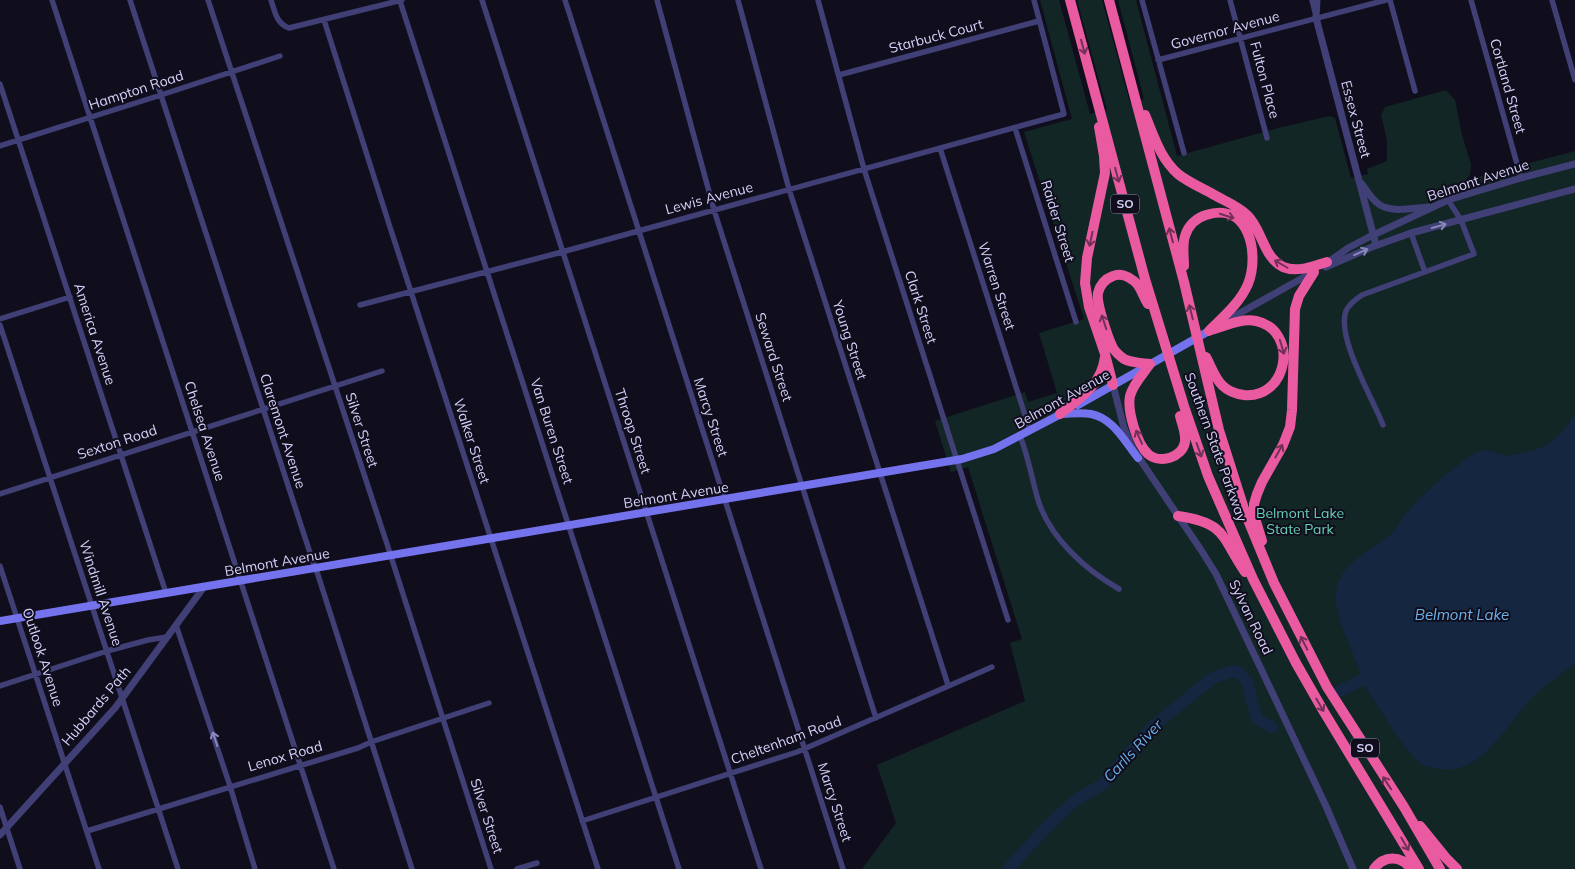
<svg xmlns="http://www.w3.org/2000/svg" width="1575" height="869" viewBox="0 0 1575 869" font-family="Mulish,sans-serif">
<rect width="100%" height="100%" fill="#100e1c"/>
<path fill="#122625" d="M 1040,0 L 1059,0 L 1090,114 L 1107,110 L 1077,0 L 1102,0 L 1130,103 L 1144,99 L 1118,0 L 1136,0 L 1177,156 L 1282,127 L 1330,116 L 1335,118 L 1351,178 L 1368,174 L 1367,169 L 1387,161 L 1387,140 L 1381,115 L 1385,107 L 1446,90 L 1455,100 L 1462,135 L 1471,164 L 1470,175 L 1466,180 L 1575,151 L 1575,869 L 862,869 L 896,823 L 877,765 L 1025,701 L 1010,643 L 1022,639 L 968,467 L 951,472 L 935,421 L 1025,392 L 1028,402 L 1057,393 L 1039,333 L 1084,319 L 1024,132 L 1072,119 Z"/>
<path fill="#142640" d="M 1575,414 L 1575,664 C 1561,674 1545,685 1533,697 C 1507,722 1484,774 1442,769 C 1435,768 1426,767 1420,763 C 1399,745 1381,708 1364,686 L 1359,686 L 1357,682 L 1361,678 C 1355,650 1328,612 1338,583 C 1346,559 1376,549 1393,532 C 1398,527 1400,521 1404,516 C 1417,499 1459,461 1478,452 C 1487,448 1495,453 1504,455 C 1509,456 1516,454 1522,453 C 1551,447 1559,438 1575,414 Z"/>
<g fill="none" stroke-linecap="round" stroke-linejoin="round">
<path stroke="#142640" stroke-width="12" d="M 1340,691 C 1351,685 1362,681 1372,674
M 1008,869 L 1042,832 L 1073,802 L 1103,784 L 1151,728 L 1211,679 L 1229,672 L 1235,671 L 1240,673 L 1247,682 L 1257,719 L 1272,727"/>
<path stroke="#403f76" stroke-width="5.5" d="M 52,0 L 334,869
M 130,0 L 312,559 L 318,575 L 412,869
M 208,0 L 387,544 L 491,869
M 271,0 C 275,12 276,23 289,28 L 402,0
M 482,0 L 761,869
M 565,0 L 843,869
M 657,0 L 714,210 L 876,718
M 738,0 L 789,189 L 948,685
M 818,0 L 864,169 L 1008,620
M 1142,0 L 1184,153
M 1230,0 L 1267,138
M 1312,0 L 1315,12
M 1390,0 L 1415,91
M 1471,0 L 1521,178
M 1552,0 L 1575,80
M 400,1 L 679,869
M 324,20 L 389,224 L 598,869
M 1158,60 L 1386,0
M 839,75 L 1039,21
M 0,84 L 166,593
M 1015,128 L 1076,322
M 0,146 L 161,95 L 280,56
M 940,148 L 1030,431
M 1411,233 L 1425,272
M 360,305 L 562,252 L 1064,114 L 1034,0
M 0,319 L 70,297
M 0,325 L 178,869
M 1383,425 C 1373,399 1336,337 1346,311 C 1349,304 1356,299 1362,295 L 1474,254 L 1461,220 L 1448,200
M 1020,436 C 1029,458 1032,481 1039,503 C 1052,540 1086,570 1119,589
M 0,494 L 382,371
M 0,566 L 99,869
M 176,625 L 230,786 L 255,869
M 0,686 L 107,651 L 148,640 L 167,637
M 0,807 L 20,869
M 582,821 L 797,752 L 992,667
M 87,831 L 358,748 L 371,742 L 489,703
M 517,869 L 537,863"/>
<path stroke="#403f76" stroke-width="7" d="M 1317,0 L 1316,18 L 1376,245
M 1362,184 C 1367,191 1372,200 1380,205 C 1394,213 1413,208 1428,207
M 1324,265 L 1348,248 L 1369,237 L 1448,200 L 1521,178 L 1575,164
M 1326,267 L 1372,247 L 1411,233 L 1575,189
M 1224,322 L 1313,272
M 1113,385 L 1124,428 L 1133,449 L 1201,550 L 1216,574 L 1325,804 L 1353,869
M 0,835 L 115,708 L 204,587"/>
<path stroke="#7473ed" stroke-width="8" d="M 1078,405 L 1209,331
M 1060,414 C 1070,414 1081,412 1091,414 C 1113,418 1125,442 1138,458
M 0,621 L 962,459 L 994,449 L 1063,413"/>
<path stroke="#ea5aa1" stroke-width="10" d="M 1070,0 L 1145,279 L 1184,406 L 1208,476 L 1253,579 L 1296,663 L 1324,712 L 1419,869
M 1109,0 L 1184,282 L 1219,430 L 1246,515 L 1274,583 L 1327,687 L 1404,807 L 1440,869
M 1145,115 C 1154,136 1160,158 1178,174 C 1188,182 1200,187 1211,193 C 1222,200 1237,205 1247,215 C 1262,229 1263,257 1283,267 C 1298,273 1313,266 1327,262
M 1099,127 L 1104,156 L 1105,173 L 1087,258 L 1085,283 L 1089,307 L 1105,354 L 1113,385
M 1184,266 C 1184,256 1182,245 1185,236 C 1188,226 1196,218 1206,215 C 1249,201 1260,254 1248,284 C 1240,303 1223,317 1209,331
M 1148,304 C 1143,297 1141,286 1134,281 C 1128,276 1120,273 1113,276 C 1105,279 1100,285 1098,293 C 1096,303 1108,338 1113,348 C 1116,353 1120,356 1124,359 C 1132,363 1142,363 1150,364
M 1206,357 C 1211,366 1215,379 1223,386 C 1229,392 1236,394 1244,395 C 1289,399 1299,330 1256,321 C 1241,318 1225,326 1211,330
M 1150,364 C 1143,374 1133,384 1130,396 C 1127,411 1137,444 1148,454 C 1160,464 1182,458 1185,442 C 1186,433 1182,424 1180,416
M 1060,414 C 1081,397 1101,386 1105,357
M 1178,516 C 1227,523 1221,537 1245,572
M 1262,541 L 1254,515 L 1254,504 L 1257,494 L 1262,482 L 1283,445 L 1290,427 L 1292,410 L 1295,309 L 1299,296 L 1314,272
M 1420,826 L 1446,858 L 1457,869
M 1374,869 C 1384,855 1401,855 1411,869"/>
</g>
<defs><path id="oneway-shaft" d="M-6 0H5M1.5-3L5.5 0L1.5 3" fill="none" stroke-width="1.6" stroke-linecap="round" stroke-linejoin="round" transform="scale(1.25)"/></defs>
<g stroke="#723058">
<use href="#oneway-shaft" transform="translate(1083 47) rotate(75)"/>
<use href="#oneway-shaft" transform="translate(1117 175) rotate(75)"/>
<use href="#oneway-shaft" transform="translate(1227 216) rotate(18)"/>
<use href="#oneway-shaft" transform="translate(1171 235) rotate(-105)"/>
<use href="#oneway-shaft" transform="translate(1091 239) rotate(102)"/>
<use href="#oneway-shaft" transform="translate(1281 264) rotate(-150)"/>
<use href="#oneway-shaft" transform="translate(1191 312) rotate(-104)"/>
<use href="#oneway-shaft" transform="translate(1104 322) rotate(-108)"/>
<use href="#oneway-shaft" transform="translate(1282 347) rotate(73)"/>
<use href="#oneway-shaft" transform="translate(1139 437) rotate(-114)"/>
<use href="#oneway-shaft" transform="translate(1199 450) rotate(70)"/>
<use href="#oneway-shaft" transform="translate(1279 451) rotate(-61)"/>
<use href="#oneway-shaft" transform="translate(1304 643) rotate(-117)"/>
<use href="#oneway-shaft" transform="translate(1320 705) rotate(60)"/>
<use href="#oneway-shaft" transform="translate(1387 783) rotate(-124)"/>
<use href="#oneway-shaft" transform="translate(1405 844) rotate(60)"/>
</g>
<g stroke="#8a88b8">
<use href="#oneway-shaft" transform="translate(1439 226) rotate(-15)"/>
<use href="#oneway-shaft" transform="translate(1361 252) rotate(-24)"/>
<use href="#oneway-shaft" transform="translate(215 739) rotate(-108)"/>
</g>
<g text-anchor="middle" stroke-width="4" stroke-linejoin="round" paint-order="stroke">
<g fill="#100e1c" stroke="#9996b7" stroke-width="1">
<rect x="1111" y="194.5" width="28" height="19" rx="4"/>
<rect x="1351" y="738.5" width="28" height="19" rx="4"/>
</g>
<g font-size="12" font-weight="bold" fill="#d4d0f9">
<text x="1125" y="208">SO</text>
<text x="1365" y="752">SO</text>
</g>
<g font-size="14" fill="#d4d0f9" stroke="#100e1c">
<text transform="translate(1225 30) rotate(-15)" y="5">Governor Avenue</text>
<text transform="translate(936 36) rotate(-15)" y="5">Starbuck Court</text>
<text transform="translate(1265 80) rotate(75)" y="5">Fulton Place</text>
<text transform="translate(1508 86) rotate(74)" y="5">Cortland Street</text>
<text transform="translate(136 90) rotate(-18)" y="5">Hampton Road</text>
<text transform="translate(1356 119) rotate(75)" y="5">Essex Street</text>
<text transform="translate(1478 180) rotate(-18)" y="5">Belmont Avenue</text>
<text transform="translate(709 198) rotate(-15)" y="5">Lewis Avenue</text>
<text transform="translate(1058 221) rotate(73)" y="5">Raider Street</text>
<text transform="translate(997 286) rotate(72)" y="5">Warren Street</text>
<text transform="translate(921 307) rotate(72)" y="5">Clark Street</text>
<text transform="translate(95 334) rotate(72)" y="5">America Avenue</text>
<text transform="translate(850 340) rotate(72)" y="5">Young Street</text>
<text transform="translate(774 357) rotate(72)" y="5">Seward Street</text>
<text transform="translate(1062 399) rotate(-29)" y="5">Belmont Avenue</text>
<text transform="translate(711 417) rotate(72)" y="5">Marcy Street</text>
<text transform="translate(362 430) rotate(72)" y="5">Silver Street</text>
<text transform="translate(205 431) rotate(72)" y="5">Chelsea Avenue</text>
<text transform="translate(283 431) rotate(72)" y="5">Claremont Avenue</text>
<text transform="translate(552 431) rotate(72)" y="5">Van Buren Street</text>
<text transform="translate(633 431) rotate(72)" y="5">Throop Street</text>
<text transform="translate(472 441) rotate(72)" y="5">Walker Street</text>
<text transform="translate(117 442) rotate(-18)" y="5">Sexton Road</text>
<text transform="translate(1216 447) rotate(70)" y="5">Southern State Parkway</text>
<text transform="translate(676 495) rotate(-9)" y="5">Belmont Avenue</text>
<text transform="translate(277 562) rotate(-10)" y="5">Belmont Avenue</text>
<text transform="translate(101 593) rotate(72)" y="5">Windmill Avenue</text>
<text transform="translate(1251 617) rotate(64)" y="5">Sylvan Road</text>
<text transform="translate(43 657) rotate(72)" y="5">Outlook Avenue</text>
<text transform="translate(96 706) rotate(-50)" y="5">Hubbards Path</text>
<text transform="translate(786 740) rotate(-20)" y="5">Cheltenham Road</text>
<text transform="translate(285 756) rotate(-16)" y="5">Lenox Road</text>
<text transform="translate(835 802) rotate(72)" y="5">Marcy Street</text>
<text transform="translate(487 816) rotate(72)" y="5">Silver Street</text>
</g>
<g font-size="14" fill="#66cfb3" stroke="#100e1c">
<text x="1300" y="518">Belmont Lake<tspan x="1300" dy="16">State Park</tspan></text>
</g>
<g font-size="15" font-style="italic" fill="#6bb2ec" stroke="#100e1c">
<text x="1462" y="620">Belmont Lake</text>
<text transform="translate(1133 751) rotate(-47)" y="5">Carlls River</text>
</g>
</g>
</svg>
